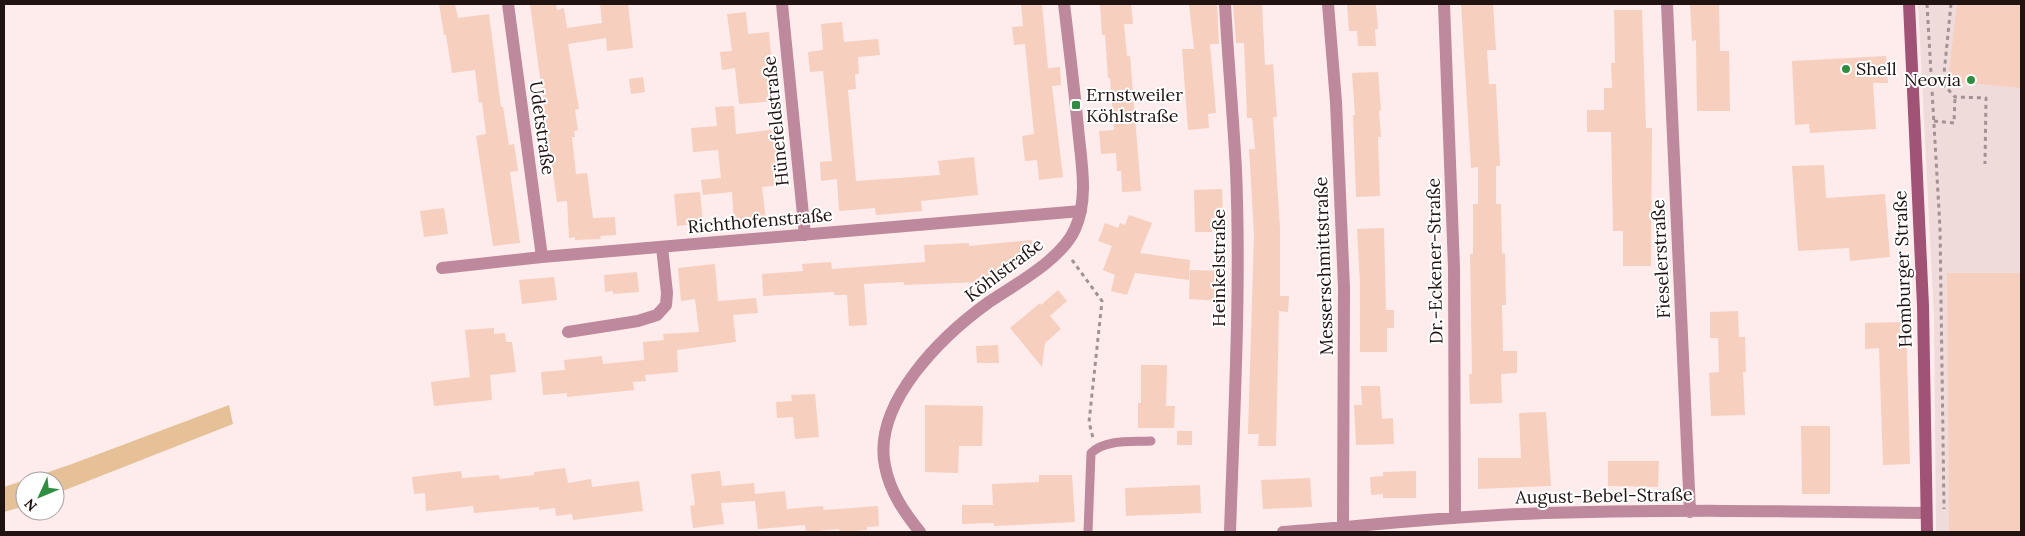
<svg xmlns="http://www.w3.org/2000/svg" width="2025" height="536" viewBox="0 0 2025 536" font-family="Lora,serif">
<rect width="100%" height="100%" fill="#feecec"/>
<path fill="#f0dbdb" d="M 1918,4 L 2021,4 L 2021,532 L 1936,532 L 1934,319 Z"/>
<path fill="#e6c198" d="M 229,405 L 233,424 L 55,494 L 55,481 L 25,481 L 25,506 L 4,512 L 4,487 L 72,464 Z"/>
<path fill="#f6cfbe" d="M 439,4 L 455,4 L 458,18 L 489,14 L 501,107 L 503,107 L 509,145 L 514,144 L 518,171 L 510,172 L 520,243 L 493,246 L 476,136 L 486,134 L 482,102 L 479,103 L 475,70 L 452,73 L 446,35 L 444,35 Z
M 530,4 L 556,4 L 557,10 L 564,8 L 567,28 L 602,23 L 600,4 L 628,4 L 633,48 L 607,51 L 606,38 L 568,44 L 579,109 L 575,110 L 578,130 L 574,131 L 575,137 L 572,137 L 576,174 L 587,173 L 593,218 L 615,217 L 616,235 L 600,236 L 601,239 L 575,240 L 575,237 L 569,238 L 567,201 L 557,202 Z
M 1021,4 L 1042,4 L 1048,68 L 1060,67 L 1061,85 L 1052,86 L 1063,177 L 1039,180 L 1037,160 L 1025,161 L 1022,136 L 1034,134 L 1025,44 L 1014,45 L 1012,27 L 1023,26 Z
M 1100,4 L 1131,4 L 1133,24 L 1124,24 L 1127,56 L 1130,56 L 1141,191 L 1122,192 L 1121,171 L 1117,171 L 1116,153 L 1101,154 L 1099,131 L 1114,130 L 1110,78 L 1108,78 L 1105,35 L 1102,35 Z
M 1189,4 L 1217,4 L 1219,44 L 1210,44 L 1216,113 L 1208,114 L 1209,128 L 1188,130 L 1182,49 L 1194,49 Z
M 1233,4 L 1262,4 L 1265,65 L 1273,64 L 1277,117 L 1273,117 L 1280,229 L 1280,296 L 1289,296 L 1288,312 L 1279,311 L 1276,446 L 1258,446 L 1259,434 L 1248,434 L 1254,234 L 1249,149 L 1255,149 L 1252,118 L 1247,118 L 1244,43 L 1236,43 Z
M 1347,4 L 1376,4 L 1378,29 L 1375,29 L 1376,46 L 1358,46 L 1357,31 L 1349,31 Z
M 1461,4 L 1493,4 L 1496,50 L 1487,50 L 1489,84 L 1496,84 L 1500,166 L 1496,166 L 1496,204 L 1501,204 L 1502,254 L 1505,253 L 1506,305 L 1502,305 L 1503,351 L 1517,351 L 1517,373 L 1501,374 L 1502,403 L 1470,404 L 1469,374 L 1472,374 L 1470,254 L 1473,254 L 1473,204 L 1478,204 L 1478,167 L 1471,168 Z
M 1690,4 L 1719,4 L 1720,51 L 1729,51 L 1730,111 L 1697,111 L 1696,40 L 1692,41 Z
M 1957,4 L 2021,4 L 2021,88 L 1948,81 Z
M 1614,10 L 1642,10 L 1646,128 L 1652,128 L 1651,266 L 1623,266 L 1623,231 L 1613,231 L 1611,132 L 1587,132 L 1587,110 L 1604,110 L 1604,88 L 1612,88 L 1611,63 L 1615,63 Z
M 746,12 L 748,34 L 769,32 L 775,101 L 739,104 L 735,68 L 722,70 L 720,52 L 732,51 L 727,14 Z
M 842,22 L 844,42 L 878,39 L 880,55 L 858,57 L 859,74 L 855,74 L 856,89 L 848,90 L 856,181 L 940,175 L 938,161 L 974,157 L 978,195 L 921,201 L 922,211 L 876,215 L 875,208 L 839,211 L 837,179 L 821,181 L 820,162 L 832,161 L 823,71 L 810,72 L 808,52 L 823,50 L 821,24 Z
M 1886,56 L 1888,83 L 1873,83 L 1876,129 L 1810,133 L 1809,124 L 1795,125 L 1792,61 Z
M 1378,72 L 1381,110 L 1379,111 L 1381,137 L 1378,137 L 1380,196 L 1356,197 L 1353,115 L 1355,115 L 1352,73 Z
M 643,77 L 645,92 L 631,94 L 629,79 Z
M 734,106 L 736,134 L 778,129 L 783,185 L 762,187 L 766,220 L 734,223 L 732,192 L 703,195 L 701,180 L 721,178 L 718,150 L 693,152 L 691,128 L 717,126 L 715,107 Z
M 1824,165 L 1826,198 L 1885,194 L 1890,257 L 1850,261 L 1849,248 L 1798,251 L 1792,166 Z
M 1222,189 L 1223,217 L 1211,218 L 1212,232 L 1195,232 L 1194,190 Z
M 700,192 L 703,223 L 677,226 L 674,194 Z
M 444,208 L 448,234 L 424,237 L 420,211 Z
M 1129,215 L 1152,223 L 1140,253 L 1190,260 L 1189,280 L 1135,273 L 1127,295 L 1111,291 L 1115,275 L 1103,270 L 1112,246 L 1098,241 L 1105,223 L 1118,228 L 1120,223 L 1125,225 Z
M 1384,228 L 1386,310 L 1394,310 L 1394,328 L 1387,328 L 1387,352 L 1360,352 L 1360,284 L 1357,229 Z
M 1032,240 L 1034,254 L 997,276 L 981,277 L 981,282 L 904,285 L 904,282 L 864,284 L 867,325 L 849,326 L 847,295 L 834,295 L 834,292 L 763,296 L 762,274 L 803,271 L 802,264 L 831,262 L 832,269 L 925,262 L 924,245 L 969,243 L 969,246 Z
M 715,264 L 718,301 L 756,298 L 758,313 L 733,315 L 736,342 L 677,350 L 678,372 L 645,375 L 646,381 L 633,382 L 634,390 L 567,397 L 567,393 L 543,395 L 541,372 L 565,370 L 564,360 L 602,356 L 603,364 L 644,360 L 643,342 L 664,340 L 663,334 L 699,332 L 695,299 L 681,301 L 678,268 Z
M 1190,270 L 1221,271 L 1220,301 L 1189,299 Z
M 637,272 L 639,292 L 613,294 L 613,291 L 605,292 L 604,275 Z
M 1947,273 L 2021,273 L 2021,532 L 1949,532 Z
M 554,277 L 557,300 L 522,304 L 519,280 Z
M 1058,290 L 1067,301 L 1050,316 L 1061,329 L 1045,343 L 1042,367 L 1010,328 L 1040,303 L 1041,305 Z
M 1738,311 L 1739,337 L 1745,337 L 1746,372 L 1743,372 L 1745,415 L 1711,416 L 1709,373 L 1719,372 L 1718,338 L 1710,338 L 1710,312 Z
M 1906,322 L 1910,464 L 1883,465 L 1879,348 L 1865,349 L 1865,323 Z
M 494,328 L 494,334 L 505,333 L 506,342 L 512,342 L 516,372 L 490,375 L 492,400 L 434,406 L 431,382 L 470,377 L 465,330 Z
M 998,345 L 999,363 L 977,363 L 976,346 Z
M 1141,365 L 1167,365 L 1166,406 L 1175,406 L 1174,428 L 1138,428 L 1138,403 L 1141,403 Z
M 1361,386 L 1380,386 L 1382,419 L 1393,418 L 1394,444 L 1356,445 L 1354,405 L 1362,405 Z
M 815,394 L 819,437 L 795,439 L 793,417 L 777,418 L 776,402 L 792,401 L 791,395 Z
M 925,405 L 983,406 L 982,446 L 959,446 L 958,473 L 925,472 Z
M 1546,412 L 1551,486 L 1478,489 L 1478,458 L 1521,458 L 1519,413 Z
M 1801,426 L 1830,426 L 1830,494 L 1802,494 Z
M 1177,431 L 1192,431 L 1192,445 L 1177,445 Z
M 1608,461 L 1659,461 L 1658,487 L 1608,486 Z
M 565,468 L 568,483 L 591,479 L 592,487 L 639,481 L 643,511 L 573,520 L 572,514 L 556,516 L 555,508 L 539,510 L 539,507 L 474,513 L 473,506 L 426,511 L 425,493 L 414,494 L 412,477 L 461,471 L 462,478 L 499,475 L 500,479 L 534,475 L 534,472 Z
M 720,471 L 722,486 L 754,483 L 755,494 L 785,491 L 787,509 L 823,506 L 824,510 L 878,506 L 879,526 L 867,527 L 867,530 L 840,532 L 839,529 L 806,532 L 805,525 L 758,529 L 755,501 L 721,503 L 724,524 L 693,528 L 690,506 L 695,505 L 691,474 Z
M 1416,471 L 1416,498 L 1383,498 L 1383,494 L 1371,495 L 1370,477 L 1383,476 L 1383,472 Z
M 1039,475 L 1072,475 L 1075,522 L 994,526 L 994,523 L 962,524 L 962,505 L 993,505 L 992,484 L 1039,482 Z
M 1310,478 L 1312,507 L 1263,509 L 1261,480 Z
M 1200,485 L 1201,513 L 1126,516 L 1125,488 Z"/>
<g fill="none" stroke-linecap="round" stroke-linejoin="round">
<path stroke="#a29292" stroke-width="3" stroke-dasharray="4 4" stroke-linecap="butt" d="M 1927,4 L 1940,228 L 1944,509
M 1951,4 L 1943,84 L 1955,97 L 1986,98 L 1985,164
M 1934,121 L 1954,123 L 1955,97
M 1072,260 L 1102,301 L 1089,422 L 1093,438"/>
<path stroke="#be889d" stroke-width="9" d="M 1088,532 L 1091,453 C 1106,439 1131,442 1151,441"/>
<path stroke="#be889d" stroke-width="12" d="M 508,4 L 542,257
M 782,4 L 805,235
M 1225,4 C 1228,59 1233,114 1236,170 C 1241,290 1234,412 1230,532
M 1328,4 L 1336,102 L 1344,288 L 1343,527
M 1444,4 L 1454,268 L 1455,518
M 1667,4 L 1690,512
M 442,268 L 542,257 L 1081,211
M 568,332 L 638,321 L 657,315 L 666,305 L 667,293 L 662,247
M 920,532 C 904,512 890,492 885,466 C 872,403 943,335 989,302 C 1016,284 1062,259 1075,229 C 1089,198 1081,161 1078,128 C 1074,87 1069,45 1064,4
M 1283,532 C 1363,526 1442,517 1521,514 C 1656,509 1791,511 1926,513"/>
<path stroke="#a15375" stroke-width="12" d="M 1909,4 L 1923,306 L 1927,532"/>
</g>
<g fill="#2f8e41" stroke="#fff" stroke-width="2">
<circle cx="1846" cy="69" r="5"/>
<circle cx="1971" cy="80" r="5"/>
<rect x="1071" y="100" width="10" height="10" rx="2.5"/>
</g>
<g text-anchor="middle" stroke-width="4" stroke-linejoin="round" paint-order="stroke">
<g font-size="18" fill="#221313" stroke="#fff" text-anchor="start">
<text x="1856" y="75">Shell</text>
<text x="1961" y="86" text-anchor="end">Neovia</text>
<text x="1086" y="101">Ernstweiler<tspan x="1086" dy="21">Köhlstraße</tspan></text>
</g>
<g font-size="18" fill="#221313" stroke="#fff">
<text transform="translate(776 121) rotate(-96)" y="6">Hünefeldstraße</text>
<text transform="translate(542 128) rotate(82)" y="6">Udetstraße</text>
<text transform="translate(760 221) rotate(-5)" y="6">Richthofenstraße</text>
<text transform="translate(1661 259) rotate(-93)" y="6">Fieselerstraße</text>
<text transform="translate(1435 261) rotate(-91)" y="6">Dr.-Eckener-Straße</text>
<text transform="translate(1324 266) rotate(-92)" y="6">Messerschmittstraße</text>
<text transform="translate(1219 268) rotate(-90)" y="6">Heinkelstraße</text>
<text transform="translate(1903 269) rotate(-92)" y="6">Homburger Straße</text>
<text transform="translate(1004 270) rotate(-37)" y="6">Köhlstraße</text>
<text transform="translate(1604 496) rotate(-1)" y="6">August-Bebel-Straße</text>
</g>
</g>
<rect width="2025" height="536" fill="none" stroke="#221313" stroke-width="10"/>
<g transform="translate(40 496) rotate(226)"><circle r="24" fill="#ffffff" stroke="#a7a1a1"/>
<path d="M0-4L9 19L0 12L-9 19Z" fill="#2f8e41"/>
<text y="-8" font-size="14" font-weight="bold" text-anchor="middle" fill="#221313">N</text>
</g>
</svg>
